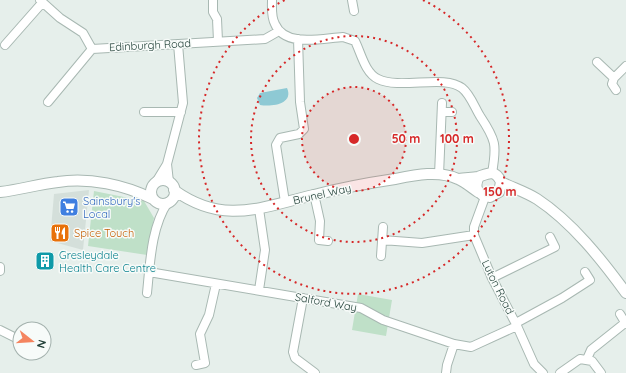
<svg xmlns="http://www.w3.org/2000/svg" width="626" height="373" viewBox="0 0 626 373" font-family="Quicksand,sans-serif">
<rect width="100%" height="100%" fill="#e6efeb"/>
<path fill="#d4dfda" d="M 89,190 L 83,250 L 50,241 L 54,194 Z"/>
<path fill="#bfe0c8" d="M 94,191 L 144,201 L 154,218 L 147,255 L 88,246 Z
M 358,294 L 392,300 L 386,336 L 352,330 Z"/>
<path fill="#8ec9d4" d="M 287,88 C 294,104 272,107 260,105 L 257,98 L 260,93 Z"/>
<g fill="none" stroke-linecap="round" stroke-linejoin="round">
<defs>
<path id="minor" d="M 40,0 L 60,18 L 83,33 L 92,49
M 213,0 L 213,12 L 217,19 L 218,41
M 272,0 C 272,8 271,17 275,24 C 285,48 323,38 343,37 L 355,41 C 361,53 365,73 378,79 C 401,90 444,74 462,88 C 470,94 475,108 480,116 C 496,140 497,145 492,173
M 352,0 L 354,11
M 5,45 L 42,3
M 92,49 L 265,39 L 279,31
M 597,62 L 614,78 L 626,66
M 614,78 L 612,84 L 616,90
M 48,102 L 92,49
M 144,112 L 181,112
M 442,112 L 452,112
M 167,164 L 169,182
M 439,175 L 442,103
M 156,182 L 167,164 L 183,103 L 178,44
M 314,194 L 320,221 L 319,240 L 328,241
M 485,197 L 474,227 L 474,235 L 492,278 L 517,326 L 534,364 L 543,373
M 285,202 L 276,145 L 280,138 L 299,134 L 304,129 L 300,102 L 298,39
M 382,240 L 422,243 L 474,235
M 381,256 L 383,227
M 0,267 L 0,271
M 149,272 L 361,308 L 383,320 L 454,344 L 471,347 L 517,326
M 492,278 L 555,247 L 550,237
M 259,290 L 265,250 L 259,209
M 147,293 C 150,264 151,227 168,202
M 303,298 L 293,352 L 295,358 L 315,373
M 620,314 L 626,324
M 516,323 L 562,298 L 590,280 L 585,272
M 0,330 L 20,340
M 587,359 L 591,350 L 625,323
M 196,365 L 205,363 L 200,334 L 209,315 L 216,284
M 446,373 L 447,365 L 454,344
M 560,373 L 580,359 L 592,361 L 601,373"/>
<path id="tertiary" d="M 459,179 C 465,178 472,178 478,177 C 487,174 495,168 501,182 L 499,192 L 490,197 C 478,196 473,187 479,177
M151 192a12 12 0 1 1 24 0a12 12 0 1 1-24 0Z
M 501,182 C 513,188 526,192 537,199 C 572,222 602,260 626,293
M 174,190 C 224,226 261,207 314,195 C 341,188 368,183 395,179 C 415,175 439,170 458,179 C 465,182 472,188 478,192
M 0,192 C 20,190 38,184 58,182 C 89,177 125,185 153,199"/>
</defs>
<use href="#minor" stroke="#a8b8b2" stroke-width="10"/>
<use href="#tertiary" stroke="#a8b8b2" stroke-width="12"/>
<use href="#minor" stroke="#fff" stroke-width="8"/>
<use href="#tertiary" stroke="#fff" stroke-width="10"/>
</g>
<circle cx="354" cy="139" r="52" fill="#d62828" fill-opacity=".12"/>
<g fill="none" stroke="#d62828" stroke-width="2" stroke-dasharray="2 4">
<circle cx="354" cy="139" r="52"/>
<circle cx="354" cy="139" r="103"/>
<path d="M423 0A155 155 0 1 1 285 0"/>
</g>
<defs>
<symbol id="supermarket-square" viewBox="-11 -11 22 22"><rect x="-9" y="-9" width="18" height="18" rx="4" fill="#3f7fe0" stroke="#f7fbf9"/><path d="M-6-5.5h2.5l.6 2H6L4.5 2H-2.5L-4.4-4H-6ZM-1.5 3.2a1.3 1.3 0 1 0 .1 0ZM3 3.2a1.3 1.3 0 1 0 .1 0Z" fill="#fff"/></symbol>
<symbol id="restaurant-square" viewBox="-11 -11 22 22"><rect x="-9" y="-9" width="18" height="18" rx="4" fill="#e8710a" stroke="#f7fbf9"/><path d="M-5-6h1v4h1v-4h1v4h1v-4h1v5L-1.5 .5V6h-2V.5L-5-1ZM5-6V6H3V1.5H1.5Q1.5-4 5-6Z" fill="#fff"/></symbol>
<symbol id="building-square" viewBox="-11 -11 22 22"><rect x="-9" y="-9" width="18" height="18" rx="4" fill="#0f9aa8" stroke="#f7fbf9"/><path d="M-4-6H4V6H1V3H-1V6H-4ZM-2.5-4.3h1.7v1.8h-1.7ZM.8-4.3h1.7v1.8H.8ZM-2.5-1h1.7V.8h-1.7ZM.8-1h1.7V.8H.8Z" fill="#fff"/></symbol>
</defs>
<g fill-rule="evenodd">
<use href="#supermarket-square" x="58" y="196" width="22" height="22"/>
<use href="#restaurant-square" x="49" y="222" width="22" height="22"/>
<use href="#building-square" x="34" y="250" width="22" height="22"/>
</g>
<g text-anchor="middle" stroke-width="3" stroke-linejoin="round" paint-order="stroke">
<g font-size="11" fill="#24423a" stroke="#f7fbf9">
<text transform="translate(150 45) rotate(-3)" y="4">Edinburgh Road</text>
<text transform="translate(322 194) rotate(-13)" y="4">Brunel Way</text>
<text transform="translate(498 287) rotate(64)" y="4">Luton Road</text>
<text transform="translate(326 302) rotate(10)" y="4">Salford Way</text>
</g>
<g font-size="11" fill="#366cbe" stroke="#f7fbf9" text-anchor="start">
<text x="83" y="205">Sainsbury's<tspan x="83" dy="13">Local</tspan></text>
</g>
<g font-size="11" fill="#c56008" stroke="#f7fbf9" text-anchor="start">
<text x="74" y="237">Spice Touch</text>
</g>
<g font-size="11" fill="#0d838f" stroke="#f7fbf9" text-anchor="start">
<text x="59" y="259">Gresleydale<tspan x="59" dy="13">Health Care Centre</tspan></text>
</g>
</g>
<circle cx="354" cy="139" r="6" fill="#d62828" stroke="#f7fbf9" stroke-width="2"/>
<g font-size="12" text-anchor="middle" font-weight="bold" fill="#d62828" stroke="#f7fbf9" stroke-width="3" stroke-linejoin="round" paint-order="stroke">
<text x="406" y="143">50 m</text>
<text x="457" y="143">100 m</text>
<text x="500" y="196">150 m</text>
</g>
<g transform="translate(32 341) rotate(107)"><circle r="19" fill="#f7fbf9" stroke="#a3b1ad"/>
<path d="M0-3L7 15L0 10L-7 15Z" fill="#f4845f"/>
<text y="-6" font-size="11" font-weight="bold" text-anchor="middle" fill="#24423a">N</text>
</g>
</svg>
